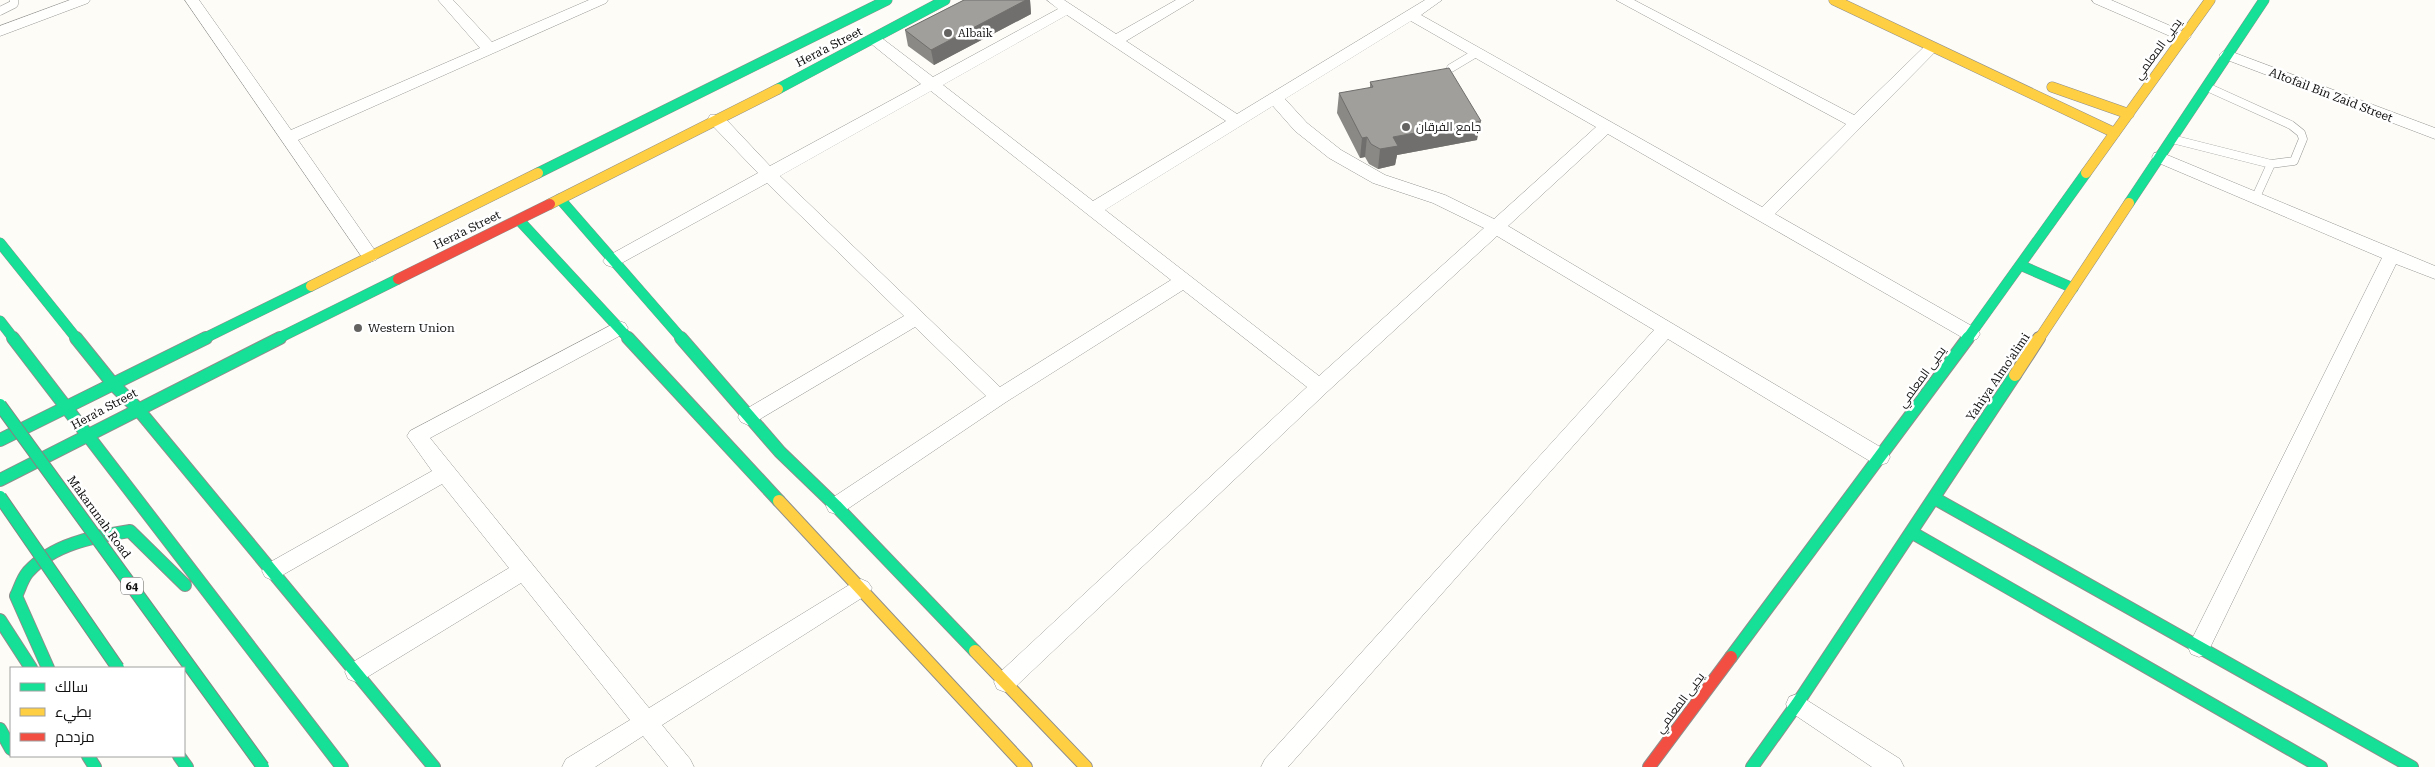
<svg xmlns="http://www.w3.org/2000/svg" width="2435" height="767" viewBox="0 0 2435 767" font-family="'Roboto Serif',Cairo,serif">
<rect width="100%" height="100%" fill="#fdfcf7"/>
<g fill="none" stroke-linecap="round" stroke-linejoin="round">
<defs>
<path id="lane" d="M 0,11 L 14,4 L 14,0
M 1451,68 L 1476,53
M 2172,139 L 2271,164 L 2294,161 L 2303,139 L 2301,133 L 2291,125 L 2207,87
M 2256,197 L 2271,164"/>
<path id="street" d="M 70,0 L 90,0 L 88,3 L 0,36 L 0,26 Z
M 185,0 L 199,0 L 291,130 L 480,48 L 438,0 L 453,0 L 492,42 L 589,0 L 608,0 L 606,3 L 298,140 L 376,252 L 379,256 L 376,260 L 370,262 L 364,260 Z
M 1047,0 L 1064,0 L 1116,34 L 1176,0 L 1194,0 L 1126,41 L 1237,114 L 1425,0 L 1442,0 L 1421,15 L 1762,207 L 1846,124 L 1616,0 L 1634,0 L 1854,115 L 1927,44 L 1937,44 L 1939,47 L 1937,50 L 1775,214 L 1977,329 L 1980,334 L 1977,339 L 1971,341 L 1965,339 L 1608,134 L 1508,226 L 1887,451 L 1890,457 L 1887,463 L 1880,465 L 1873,463 L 1668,339 L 1288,767 L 1261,767 L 1265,759 L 1654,330 L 1497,236 L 1327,392 L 1013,689 L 1005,692 L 997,689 L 994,682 L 997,675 L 1307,387 L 1183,290 L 1006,402 L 843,512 L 836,514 L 829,512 L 826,506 L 829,500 L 986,396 L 915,327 L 755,422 L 748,425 L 741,422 L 738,417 L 741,412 L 904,316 L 767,183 L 618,265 L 612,267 L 606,265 L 603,261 L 606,257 L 758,173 L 710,123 L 708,119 L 710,115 L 722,115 L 770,166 L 921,84 L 869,42 L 867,39 L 869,36 L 879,36 L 933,77 L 1058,9 ZM 1067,15 L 1226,121 L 1093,201 L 943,85 ZM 1411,21 L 1596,127 L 1494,219 L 1445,195 L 1385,175 L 1341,150 L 1307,123 L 1285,99 ZM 931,91 L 1171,280 L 1000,387 L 780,176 ZM 1273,106 L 1295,131 L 1329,158 L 1373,183 L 1433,203 L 1484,228 L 1319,376 L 1105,210 Z
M 2092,0 L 2111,0 L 2189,34 L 2191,37 L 2184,42 L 2179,40 L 2094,3 Z
M 2227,50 L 2435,128 L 2435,139 L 2222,58 L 2219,55 L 2222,52 Z
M 2160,152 L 2435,266 L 2435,279 L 2396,264 L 2207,654 L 2199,657 L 2191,654 L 2188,647 L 2382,258 L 2154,161 L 2152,157 L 2154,153 Z
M 619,321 L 625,323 L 628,328 L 625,333 L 430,438 L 649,708 L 854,582 L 861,579 L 868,582 L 872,588 L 868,594 L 662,725 L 690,759 L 694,767 L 668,767 L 643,736 L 595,767 L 562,767 L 566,759 L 630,720 L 521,583 L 364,679 L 356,682 L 348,679 L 345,672 L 348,665 L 509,568 L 442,484 L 279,577 L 272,580 L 265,577 L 262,571 L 265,565 L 432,471 L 407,436 L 410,431 Z
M 1797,694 L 1900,759 L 1904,767 L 1872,767 L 1789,711 L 1786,704 L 1789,697 Z"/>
<path id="fast-far1" d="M 778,89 L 945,0
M 538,173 L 887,0
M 560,199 L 682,339
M 2129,203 L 2264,0
M 519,220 L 629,339
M 0,243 L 77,339
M 2020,265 L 2073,288
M 0,321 L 14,339
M 203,339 L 311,286
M 277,339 L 398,279
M 1967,339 L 2086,173"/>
<path id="fast" d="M 13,338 L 342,767
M 76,338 L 113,384 L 137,408 L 434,767
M 628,338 L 779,501
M 681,338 L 780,452 L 836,506 L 975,651
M 0,440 L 206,338
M 0,480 L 280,338
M 1934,498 L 2412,767
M 1911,532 L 2321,767
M 0,620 L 31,668
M 1731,657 L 1968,338
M 48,668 L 16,596 C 20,588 22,579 28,572 C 54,543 94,537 130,531 L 185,585
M 0,729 L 11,749
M 88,756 L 95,767
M 179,756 L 187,767
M 1752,767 L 1797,704 L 2015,375"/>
<path id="slow-far1" d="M 1834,0 L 2115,133
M 2052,87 L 2129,114
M 2086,173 L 2210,0
M 550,204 L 778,89
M 311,286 L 538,173
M 2039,339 L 2129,203"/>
<path id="slow" d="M 2015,375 L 2039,338
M 779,501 L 1026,767
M 975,651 L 1086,767"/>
<path id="jam-far1" d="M 398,279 L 550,204"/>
<path id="jam" d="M 1649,767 L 1731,657"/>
</defs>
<use href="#lane" stroke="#979795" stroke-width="9"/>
<use href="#street" stroke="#979795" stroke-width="1"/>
<use href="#fast-far1" stroke="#8e8d8b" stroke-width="11"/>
<use href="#fast" stroke="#8e8d8b" stroke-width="14"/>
<use href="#slow-far1" stroke="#8e8d8b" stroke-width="11"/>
<use href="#slow" stroke="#8e8d8b" stroke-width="14"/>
<use href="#jam-far1" stroke="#8e8d8b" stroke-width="11"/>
<use href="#jam" stroke="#8e8d8b" stroke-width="14"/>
<use href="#lane" stroke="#fffffe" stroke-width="8"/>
<use href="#street" fill="#fffffe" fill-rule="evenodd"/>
<use href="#fast-far1" stroke="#16e098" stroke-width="10"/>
<use href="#fast" stroke="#16e098" stroke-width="12"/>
<use href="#slow-far1" stroke="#ffcf43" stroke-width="10"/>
<use href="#slow" stroke="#ffcf43" stroke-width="12"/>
<use href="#jam-far1" stroke="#f24e42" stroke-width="10"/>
<use href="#jam" stroke="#f24e42" stroke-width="12"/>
<defs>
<path id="fast-bridge" d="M 0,405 L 263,767
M 0,497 L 118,668"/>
</defs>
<use href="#fast-bridge" stroke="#858482" stroke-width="14" stroke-linecap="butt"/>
<use href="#fast-bridge" stroke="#16e098" stroke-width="12"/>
</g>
<path fill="#8a8986" d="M 964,0 L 1030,0 L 1031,14 L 934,65 L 908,46 L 905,30 Z
M 1370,82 L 1477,140 L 1397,155 L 1395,165 L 1378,169 L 1369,164 L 1365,157 L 1360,158 L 1337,113 L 1339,93 L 1370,88 Z"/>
<path fill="#716f6d" d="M 1026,0 L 1030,0 L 1031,14 L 934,65 L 931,50 Z
M 1481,121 L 1477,140 L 1397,155 L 1395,165 L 1378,169 L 1380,149 L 1393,137 Z
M 1367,137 L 1365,157 L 1360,158 L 1362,138 Z"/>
<path fill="#a19f9c" stroke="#716f6d" d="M 964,0 L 1026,0 L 931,50 L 905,30 Z
M 1449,68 L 1481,121 L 1393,137 L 1398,146 L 1380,149 L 1371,144 L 1367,137 L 1362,138 L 1339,93 L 1373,87 L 1370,82 Z"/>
<g fill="#646362" stroke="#fff" stroke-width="2">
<circle cx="948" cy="33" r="5"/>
<circle cx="1406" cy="127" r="5"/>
<circle cx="358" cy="328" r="5"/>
</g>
<g text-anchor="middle" stroke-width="5" stroke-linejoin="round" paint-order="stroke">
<g font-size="11" fill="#111" stroke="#fff" text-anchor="start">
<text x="958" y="37">Albaik</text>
</g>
<rect fill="#fff" stroke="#585858" stroke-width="1" x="121" y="577.5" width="22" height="17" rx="4"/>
<g font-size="11" font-weight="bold" fill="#111">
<text x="132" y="590">64</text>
</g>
<g font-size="12" fill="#111" stroke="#fff">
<text transform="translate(829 47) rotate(-27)" y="4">Hera'a Street</text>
<text transform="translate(2158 49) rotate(-54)" y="4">يحيى المعلمي</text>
<text transform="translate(2331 95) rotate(21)" y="4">Altofail Bin Zaid Street</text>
<text transform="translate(467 230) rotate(-26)" y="4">Hera'a Street</text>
<text transform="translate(1922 377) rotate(-54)" y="4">يحيى المعلمي</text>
<text transform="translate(1998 377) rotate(-56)" y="4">Yahiya Almo'alimi</text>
<text transform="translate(104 409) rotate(-28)" y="4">Hera'a Street</text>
<text transform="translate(99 517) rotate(54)" y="4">Makarunah Road</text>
<text transform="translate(1680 703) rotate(-53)" y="4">يحيى المعلمي</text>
</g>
<g font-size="12" fill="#111" stroke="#fff" text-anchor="start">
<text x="1416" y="131">جامع الفرقان</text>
<text x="368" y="332">Western Union</text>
</g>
</g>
<rect x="10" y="667" width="175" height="90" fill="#ffffff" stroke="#a0a0a0"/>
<rect x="20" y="683" width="25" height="8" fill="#16e098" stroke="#a0a0a0"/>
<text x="55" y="692" font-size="15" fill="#111111">سالك</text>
<rect x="20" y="708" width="25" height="8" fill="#ffcf43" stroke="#a0a0a0"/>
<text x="55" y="717" font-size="15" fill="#111111">بطيء</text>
<rect x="20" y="733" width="25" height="8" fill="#f24e42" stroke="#a0a0a0"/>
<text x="55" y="742" font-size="15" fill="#111111">مزدحم</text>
</svg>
